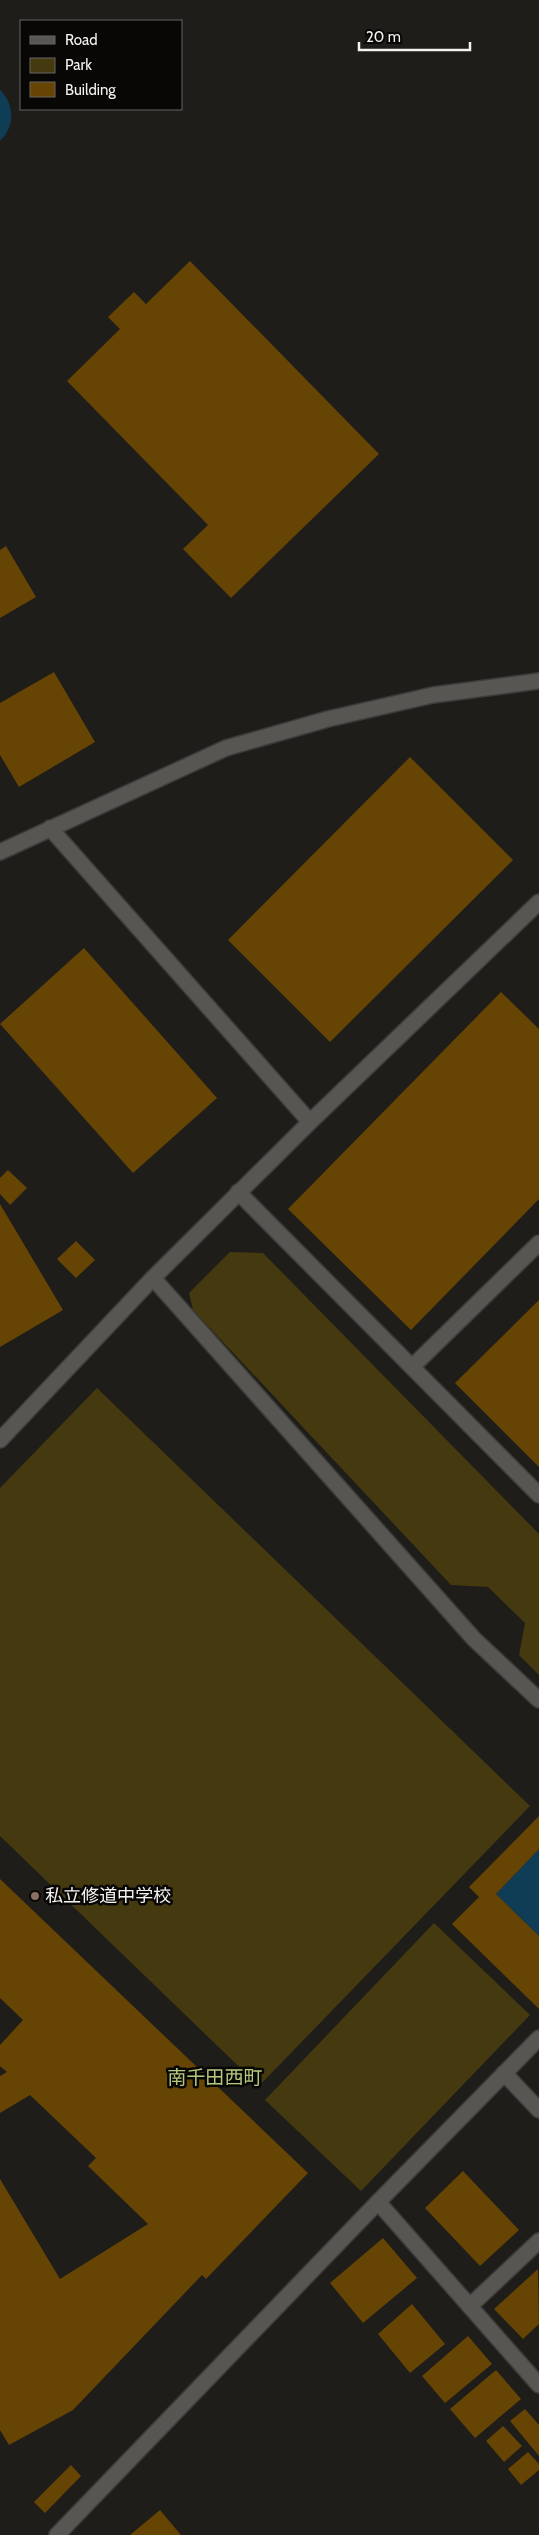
<svg xmlns="http://www.w3.org/2000/svg" width="539" height="2535" viewBox="0 0 539 2535" font-family="Cabin,'Noto Sans JP',sans-serif">
<rect width="100%" height="100%" fill="#1e1d1a"/>
<path fill="#45390f" d="M 230,1252 L 263,1253 L 539,1534 L 539,1675 L 519,1655 L 525,1623 L 488,1587 L 451,1585 L 193,1310 L 189,1293 Z
M 97,1388 L 530,1806 L 259,2086 L 0,1836 L 0,1488 Z
M 434,1923 L 530,2015 L 361,2191 L 265,2100 Z"/>
<path fill="#103d56" d="M 0,90 C 15,104 15,127 0,141 Z
M 539,1849 L 539,1936 L 496,1894 Z"/>
<path fill="#664403" d="M 190,261 L 379,454 L 231,598 L 183,549 L 208,525 L 67,381 L 120,329 L 108,317 L 134,292 L 146,304 Z
M 6,546 L 36,597 L 0,618 L 0,550 Z
M 54,672 L 95,742 L 19,787 L 0,755 L 0,703 Z
M 410,757 L 513,860 L 330,1042 L 228,940 Z
M 84,948 L 217,1098 L 133,1173 L 0,1024 Z
M 501,992 L 539,1029 L 539,1199 L 411,1330 L 288,1209 Z
M 8,1170 L 27,1188 L 10,1205 L 0,1194 L 0,1178 Z
M 0,1204 L 63,1310 L 0,1347 Z
M 76,1241 L 95,1260 L 76,1278 L 57,1259 Z
M 539,1300 L 539,1467 L 455,1383 Z
M 539,1816 L 539,1849 L 496,1894 L 539,1936 L 539,2009 L 452,1924 L 479,1897 L 469,1887 Z
M 0,1879 L 308,2173 L 206,2279 L 202,2275 L 73,2410 L 9,2445 L 0,2430 L 0,2179 L 60,2279 L 148,2224 L 88,2166 L 96,2158 L 30,2095 L 0,2113 L 0,2076 L 7,2072 L 0,2066 L 0,2045 L 23,2020 L 0,1998 Z
M 463,2171 L 519,2230 L 480,2266 L 425,2208 Z
M 383,2238 L 417,2278 L 363,2323 L 330,2283 Z
M 538,2269 L 539,2324 L 523,2339 L 494,2309 Z
M 412,2304 L 445,2344 L 410,2373 L 378,2334 Z
M 468,2336 L 492,2364 L 445,2403 L 422,2376 Z
M 496,2370 L 521,2399 L 475,2438 L 450,2409 Z
M 525,2409 L 539,2425 L 539,2456 L 510,2421 Z
M 503,2426 L 522,2446 L 504,2462 L 486,2441 Z
M 528,2452 L 539,2464 L 539,2470 L 521,2485 L 508,2469 Z
M 71,2465 L 81,2476 L 45,2513 L 34,2502 Z
M 160,2510 L 181,2535 L 130,2535 Z"/>
<g fill="none" stroke-linecap="round" stroke-linejoin="round">
<defs>
<path id="service" d="M 310,1122 L 539,902
M 238,1192 L 539,1495
M 413,1366 L 539,1243"/>
<path id="minor" d="M 153,1278 L 474,1639 L 539,1700
M 0,1440 L 153,1278 L 310,1122 L 50,828
M 504,2073 L 539,2110
M 378,2202 L 539,2385
M 471,2305 L 539,2241
M 57,2535 L 378,2202 L 539,2038"/>
<path id="tertiary" d="M 0,852 L 226,748 L 328,719 L 433,695 L 539,681"/>
</defs>
<use href="#service" stroke="#3c3b39" stroke-width="18"/>
<use href="#minor" stroke="#3c3b39" stroke-width="18"/>
<use href="#tertiary" stroke="#3c3b39" stroke-width="18"/>
<use href="#service" stroke="#585652" stroke-width="15"/>
<use href="#minor" stroke="#585652" stroke-width="15"/>
<use href="#tertiary" stroke="#585652" stroke-width="15"/>
</g>
<circle fill="#8d6e63" stroke="#080706" stroke-width="2" cx="35" cy="1896" r="5"/>
<g text-anchor="middle" stroke-width="5" stroke-linejoin="round" paint-order="stroke">
<g font-size="18" fill="#f4f3f0" stroke="#080706" text-anchor="start">
<text x="45" y="1902">私立修道中学校</text>
</g>
<g font-size="19" fill="#b5c97f" stroke="#080706">
<text x="215" y="2084">南千田西町</text>
</g>
</g>
<rect x="20" y="20" width="162" height="90" fill="#080706" stroke="#666564"/>
<rect x="30" y="36" width="25" height="8" fill="#585652" stroke="#666564"/>
<text x="65" y="45" font-size="15" fill="#f4f3f0">Road</text>
<rect x="30" y="58" width="25" height="15" fill="#45390f" stroke="#666564"/>
<text x="65" y="70" font-size="15" fill="#f4f3f0">Park</text>
<rect x="30" y="82" width="25" height="15" fill="#664403" stroke="#666564"/>
<text x="65" y="95" font-size="15" fill="#f4f3f0">Building</text>
<path d="M359 42v8h111v-8" fill="none" stroke="#f4f3f0" stroke-width="2.5"/>
<text x="366" y="42" font-size="15" fill="#f4f3f0" stroke="#080706" stroke-width="4" paint-order="stroke">20 m</text>
</svg>
